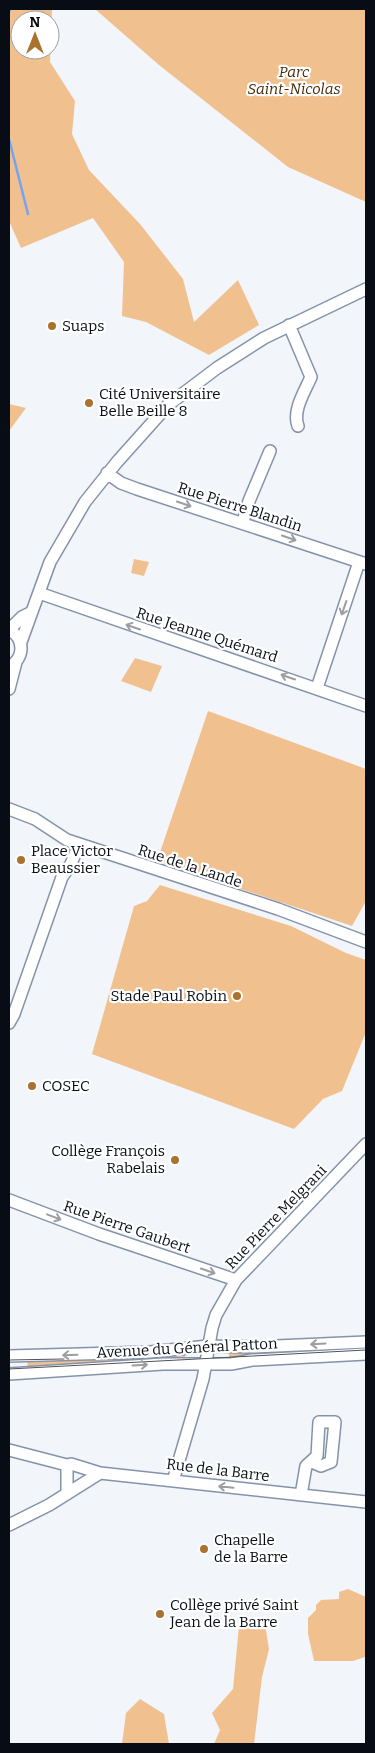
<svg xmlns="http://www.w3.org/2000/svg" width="375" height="1753" viewBox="0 0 375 1753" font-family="Bitter,serif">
<rect width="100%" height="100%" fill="#f2f5fa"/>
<path fill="#f1c08f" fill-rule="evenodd" d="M 9,9 L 52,9 L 50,62 L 75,101 L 72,134 L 89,170 L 140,224 L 183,279 L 194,322 L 238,280 L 259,325 L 209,355 L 146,322 L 122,316 L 124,262 L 93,218 L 21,248 L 9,221 ZM 20,20 L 50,20 L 50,50 L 20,50 Z
M 95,9 L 366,9 L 366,202 L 288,167 L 159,65 Z
M 9,404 L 26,408 L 9,431 Z
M 134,559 L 149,562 L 144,576 L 131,573 Z
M 135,658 L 162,666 L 151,692 L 121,681 Z
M 208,711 L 366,769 L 366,901 L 352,926 L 157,861 Z
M 160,885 L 291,926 L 346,953 L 366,960 L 366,1032 L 342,1091 L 323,1099 L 294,1129 L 92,1054 L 134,906 L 147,901 Z
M 366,1344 L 366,1352 L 229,1359 L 229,1350 Z
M 185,1353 L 185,1361 L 28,1370 L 27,1357 Z
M 348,1589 L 366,1597 L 365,1657 L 353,1661 L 314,1661 L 308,1634 L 308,1618 L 316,1610 L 316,1605 L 321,1600 L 339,1599 L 339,1592 Z
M 264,1618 L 269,1649 L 262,1677 L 254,1744 L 214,1744 L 220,1730 L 212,1713 L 233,1689 L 239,1626 Z
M 140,1699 L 164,1714 L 169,1744 L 122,1744 L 126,1713 Z"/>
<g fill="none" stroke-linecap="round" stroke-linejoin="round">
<path stroke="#74a4f1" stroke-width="2.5" d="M 9,12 L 10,9
M 9,139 L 28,214"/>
<defs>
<path id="minor" d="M 289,325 L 311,377 C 305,391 292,411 298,426
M 107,473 L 121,483 L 137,489 L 366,564
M 243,522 L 249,501 L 270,451
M 39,593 L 366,706
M 9,630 C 25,638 25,658 9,667
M 9,630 L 22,617 L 32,612
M 21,642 L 50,562 L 85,502 L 117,462 L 168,405 L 217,368 L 264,338 L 366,289
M 317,688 L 359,562
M 9,689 L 16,662
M 9,809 L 35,819 L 67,840 L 278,909 L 366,942
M 9,1023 L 14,1014 L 62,877 L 71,864 L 79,844
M 9,1200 L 99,1234 L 236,1280
M 9,1356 L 150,1352 L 208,1346 L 254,1347 L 366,1342
M 9,1374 L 163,1364 L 231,1364 L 252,1360 L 366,1354
M 9,1450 L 67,1465 L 71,1464 L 100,1473 L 366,1502
M 67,1465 L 67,1494
M 173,1481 L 203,1379 L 212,1328 L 216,1315 L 236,1280 L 366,1144
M 301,1495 L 306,1466 L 317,1456 L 319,1422 L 335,1422 L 331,1462 L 321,1466 L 312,1462
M 9,1525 L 49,1505 L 100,1473"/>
</defs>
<use href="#minor" stroke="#8593aa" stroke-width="14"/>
<use href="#minor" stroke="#fff" stroke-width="11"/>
<path stroke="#4f535a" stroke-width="1" d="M 9,1360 L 64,1359
M 9,1369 L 366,1350"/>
</g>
<defs><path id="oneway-shaft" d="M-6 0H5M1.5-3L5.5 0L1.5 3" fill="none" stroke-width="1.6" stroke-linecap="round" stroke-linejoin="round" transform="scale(1.25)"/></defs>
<g stroke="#9c9ea1">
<use href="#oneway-shaft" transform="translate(184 504) rotate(19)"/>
<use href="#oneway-shaft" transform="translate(289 538) rotate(19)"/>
<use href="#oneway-shaft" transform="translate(344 608) rotate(109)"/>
<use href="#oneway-shaft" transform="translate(133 627) rotate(-161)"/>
<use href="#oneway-shaft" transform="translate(288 677) rotate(-161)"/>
<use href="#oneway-shaft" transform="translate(54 1217) rotate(21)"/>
<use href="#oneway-shaft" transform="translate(208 1271) rotate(19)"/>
<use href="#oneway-shaft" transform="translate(318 1344) rotate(177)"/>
<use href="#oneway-shaft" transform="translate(70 1355) rotate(178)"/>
<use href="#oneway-shaft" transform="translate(140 1365) rotate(-3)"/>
<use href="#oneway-shaft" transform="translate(226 1487) rotate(-174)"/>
</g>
<g fill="#aa712f" stroke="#fff" stroke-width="2">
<circle cx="52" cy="326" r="5"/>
<circle cx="89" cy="403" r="5"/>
<circle cx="21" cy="860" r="5"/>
<circle cx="237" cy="996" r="5"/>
<circle cx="32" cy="1086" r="5"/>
<circle cx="175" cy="1160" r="5"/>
<circle cx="204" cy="1549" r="5"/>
<circle cx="160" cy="1614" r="5"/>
</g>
<g text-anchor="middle" stroke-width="4.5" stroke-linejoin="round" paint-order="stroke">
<g font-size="15" font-style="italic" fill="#462a07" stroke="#fff">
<text x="294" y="77">Parc<tspan x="294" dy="17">Saint-Nicolas</tspan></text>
</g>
<g font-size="15" fill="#080d15" stroke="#fff" text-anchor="start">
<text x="62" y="331">Suaps</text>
<text x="99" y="399">Cité Universitaire<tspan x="99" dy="17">Belle Beille 8</tspan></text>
<text x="31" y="856">Place Victor<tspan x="31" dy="17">Beaussier</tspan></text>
<text x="227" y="1001" text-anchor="end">Stade Paul Robin</text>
<text x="42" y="1091">COSEC</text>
<text x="165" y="1156" text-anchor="end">Collège François<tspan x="165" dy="17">Rabelais</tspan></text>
<text x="214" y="1545">Chapelle<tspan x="214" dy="17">de la Barre</tspan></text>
<text x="170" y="1610">Collège privé Saint<tspan x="170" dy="17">Jean de la Barre</tspan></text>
</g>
<g font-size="15" fill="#080d15" stroke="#fff">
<text transform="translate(240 507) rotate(18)" y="5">Rue Pierre Blandin</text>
<text transform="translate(207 635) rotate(18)" y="5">Rue Jeanne Quémard</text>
<text transform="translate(190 866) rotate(18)" y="5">Rue de la Lande</text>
<text transform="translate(276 1217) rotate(-46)" y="5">Rue Pierre Melgrani</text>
<text transform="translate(127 1227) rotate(19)" y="5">Rue Pierre Gaubert</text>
<text transform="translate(187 1348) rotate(-3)" y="5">Avenue du Général Patton</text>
<text transform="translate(218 1470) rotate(7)" y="5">Rue de la Barre</text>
</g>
</g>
<rect width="375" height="1753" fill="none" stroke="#080d15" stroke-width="20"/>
<g transform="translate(35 35)"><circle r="24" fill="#ffffff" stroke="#9c9ea1"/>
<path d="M0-4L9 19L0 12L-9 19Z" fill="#aa712f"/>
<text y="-8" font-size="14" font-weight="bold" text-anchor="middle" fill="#080d15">N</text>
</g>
</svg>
